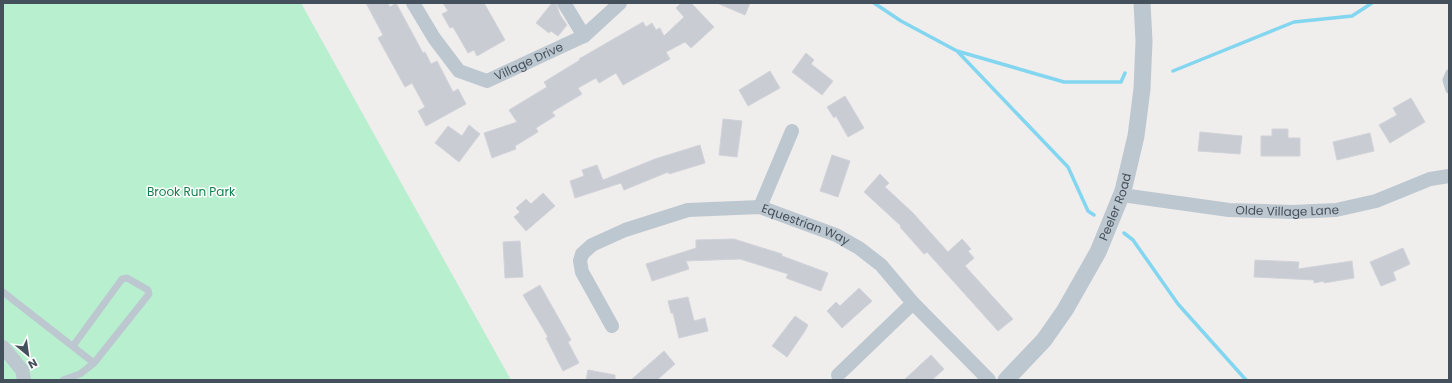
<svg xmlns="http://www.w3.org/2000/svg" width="1452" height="383" viewBox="0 0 1452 383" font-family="Poppins,sans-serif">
<rect width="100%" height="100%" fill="#f0eded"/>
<path fill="#b8f0cf" d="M 3,3 L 301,3 L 511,380 L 3,380 Z"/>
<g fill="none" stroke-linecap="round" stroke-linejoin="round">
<path stroke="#83d6ef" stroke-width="3.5" d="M 874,3 L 901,21 L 957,51 L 1064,82 L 1121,82 L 1125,73
M 958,52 L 1068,167 L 1088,211 L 1094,215
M 1173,71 L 1294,22 L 1352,16 L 1372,3
M 1124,233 L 1133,240 L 1178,304 L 1246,380"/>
</g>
<path fill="#c9ccd2" stroke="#d0d3d9" d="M 366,3 L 388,3 L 390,7 L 396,3 L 423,53 L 425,52 L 431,64 L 437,61 L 453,92 L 458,89 L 466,104 L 426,126 L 418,111 L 425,107 L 412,83 L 405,87 L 378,38 L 383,35 Z
M 443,3 L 484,3 L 505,40 L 477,56 L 474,50 L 468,53 L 453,27 L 450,28 L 442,14 L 448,11 Z
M 552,3 L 556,3 L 560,15 L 567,25 L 558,36 L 551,31 L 549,33 L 536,23 Z
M 681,3 L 691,3 L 714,27 L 691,48 L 685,42 L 666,52 L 670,59 L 623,85 L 616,73 L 599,83 L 596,78 L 578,88 L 582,94 L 552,112 L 555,116 L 536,128 L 538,132 L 515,146 L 516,149 L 492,158 L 484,133 L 517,122 L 509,110 L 547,87 L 544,82 L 580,60 L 579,59 L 643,22 L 646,27 L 652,23 L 656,30 L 660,28 L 664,36 L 684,17 L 676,8 Z
M 717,3 L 750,3 L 745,15 Z
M 806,53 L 814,60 L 811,64 L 833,81 L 822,95 L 792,72 Z
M 770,71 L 780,88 L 748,106 L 739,90 Z
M 845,96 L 864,128 L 848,137 L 836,116 L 834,118 L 827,107 Z
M 1411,98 L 1425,122 L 1390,143 L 1379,125 L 1397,115 L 1393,108 Z
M 723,119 L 742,121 L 737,157 L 719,155 Z
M 469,125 L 480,134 L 459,162 L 435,143 L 448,126 L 462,136 Z
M 1272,129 L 1288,129 L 1288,138 L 1300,138 L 1300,156 L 1261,156 L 1261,136 L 1272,136 Z
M 1200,132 L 1242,136 L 1240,154 L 1198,151 Z
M 1370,133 L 1374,151 L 1337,160 L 1333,142 Z
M 700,145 L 705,163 L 669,174 L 668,172 L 624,190 L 621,183 L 575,198 L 570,181 L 584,176 L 582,170 L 597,165 L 603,180 L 655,159 Z
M 832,155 L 850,161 L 838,197 L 820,191 Z
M 880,174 L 889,183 L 885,187 L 913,213 L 948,252 L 962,239 L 971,249 L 968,251 L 974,258 L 965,266 L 1013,319 L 998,331 L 927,252 L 924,254 L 900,227 L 901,226 L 864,192 Z
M 543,193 L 555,206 L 526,231 L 514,217 L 520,212 L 516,208 L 526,199 L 531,204 Z
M 734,239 L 782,254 L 782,256 L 828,273 L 821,291 L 786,278 L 788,274 L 740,259 L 686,261 L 689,269 L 652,281 L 646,264 L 696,248 L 696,240 Z
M 520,241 L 523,277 L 505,278 L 503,242 Z
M 1403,248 L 1410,264 L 1393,272 L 1396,280 L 1381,286 L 1370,262 Z
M 1255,260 L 1299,262 L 1298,269 L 1352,261 L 1354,278 L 1324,283 L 1324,281 L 1314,283 L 1314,280 L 1254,277 Z
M 540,285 L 571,340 L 568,342 L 579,363 L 563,371 L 546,338 L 548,337 L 523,295 Z
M 859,288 L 872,301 L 842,328 L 827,311 L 836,302 L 840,306 Z
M 688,297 L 694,321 L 705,318 L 708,331 L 679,338 L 673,313 L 671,313 L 668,301 Z
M 795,316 L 808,325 L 805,331 L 787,357 L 772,346 Z
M 664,351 L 675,364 L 657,380 L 631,380 Z
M 931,355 L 944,369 L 932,380 L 904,380 Z
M 588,370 L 615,375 L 615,380 L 586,380 Z"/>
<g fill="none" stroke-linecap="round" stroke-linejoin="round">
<path stroke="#bcc7d0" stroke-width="7" d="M 1449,73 L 1446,80 L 1449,90
M 3,292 L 94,363
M 63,380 L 80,374 L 94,363 L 149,294 L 148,290 L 127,278 L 122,279 L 73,346"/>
<g stroke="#bcc7d0" stroke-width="14">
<path id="s1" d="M 413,3 L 434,38 L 459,71 L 487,81 L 584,36 L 620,3"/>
<path d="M 564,3 L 584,36"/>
<path id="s2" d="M 1123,191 L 1129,196 L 1229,210 L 1293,212 L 1336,210 L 1376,201 L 1430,179 L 1449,176"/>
<path d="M 760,207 L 792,131"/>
<path id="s3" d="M 612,326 L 582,272 L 580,261 L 582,254 L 592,245 L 625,230 L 688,210 L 760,207 L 836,235 L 859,248 L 881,265 L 913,303 L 989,380"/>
<path d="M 3,347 L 22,370 L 24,380"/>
<path d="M 838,375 L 913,303"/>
</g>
<path stroke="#bcc7d0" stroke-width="17" id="s4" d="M 1006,380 L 1044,340 L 1065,310 L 1098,252 L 1123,191 L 1136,136 L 1142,89 L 1144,41 L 1142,3"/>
</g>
<g text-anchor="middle" stroke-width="3" stroke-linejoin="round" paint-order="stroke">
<g font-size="12" fill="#44505b" stroke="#fff">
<text dy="4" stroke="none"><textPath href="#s1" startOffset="158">Village Drive</textPath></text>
<text dy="4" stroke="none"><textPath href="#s4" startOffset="207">Peeler Road</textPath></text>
<text dy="4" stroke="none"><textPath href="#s2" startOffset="167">Olde Village Lane</textPath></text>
<text dy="4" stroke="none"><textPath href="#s3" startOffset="317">Equestrian Way</textPath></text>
</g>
<g font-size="12" fill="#127f4c" stroke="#fff">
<text x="191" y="196">Brook Run Park</text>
</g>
</g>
<rect width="1452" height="383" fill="none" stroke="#44505b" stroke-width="8"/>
<g transform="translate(28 355) rotate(151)" stroke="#ffffff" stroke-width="3" paint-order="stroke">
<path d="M0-3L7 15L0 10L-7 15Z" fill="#44505b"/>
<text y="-6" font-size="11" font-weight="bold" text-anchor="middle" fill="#44505b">N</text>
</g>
</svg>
